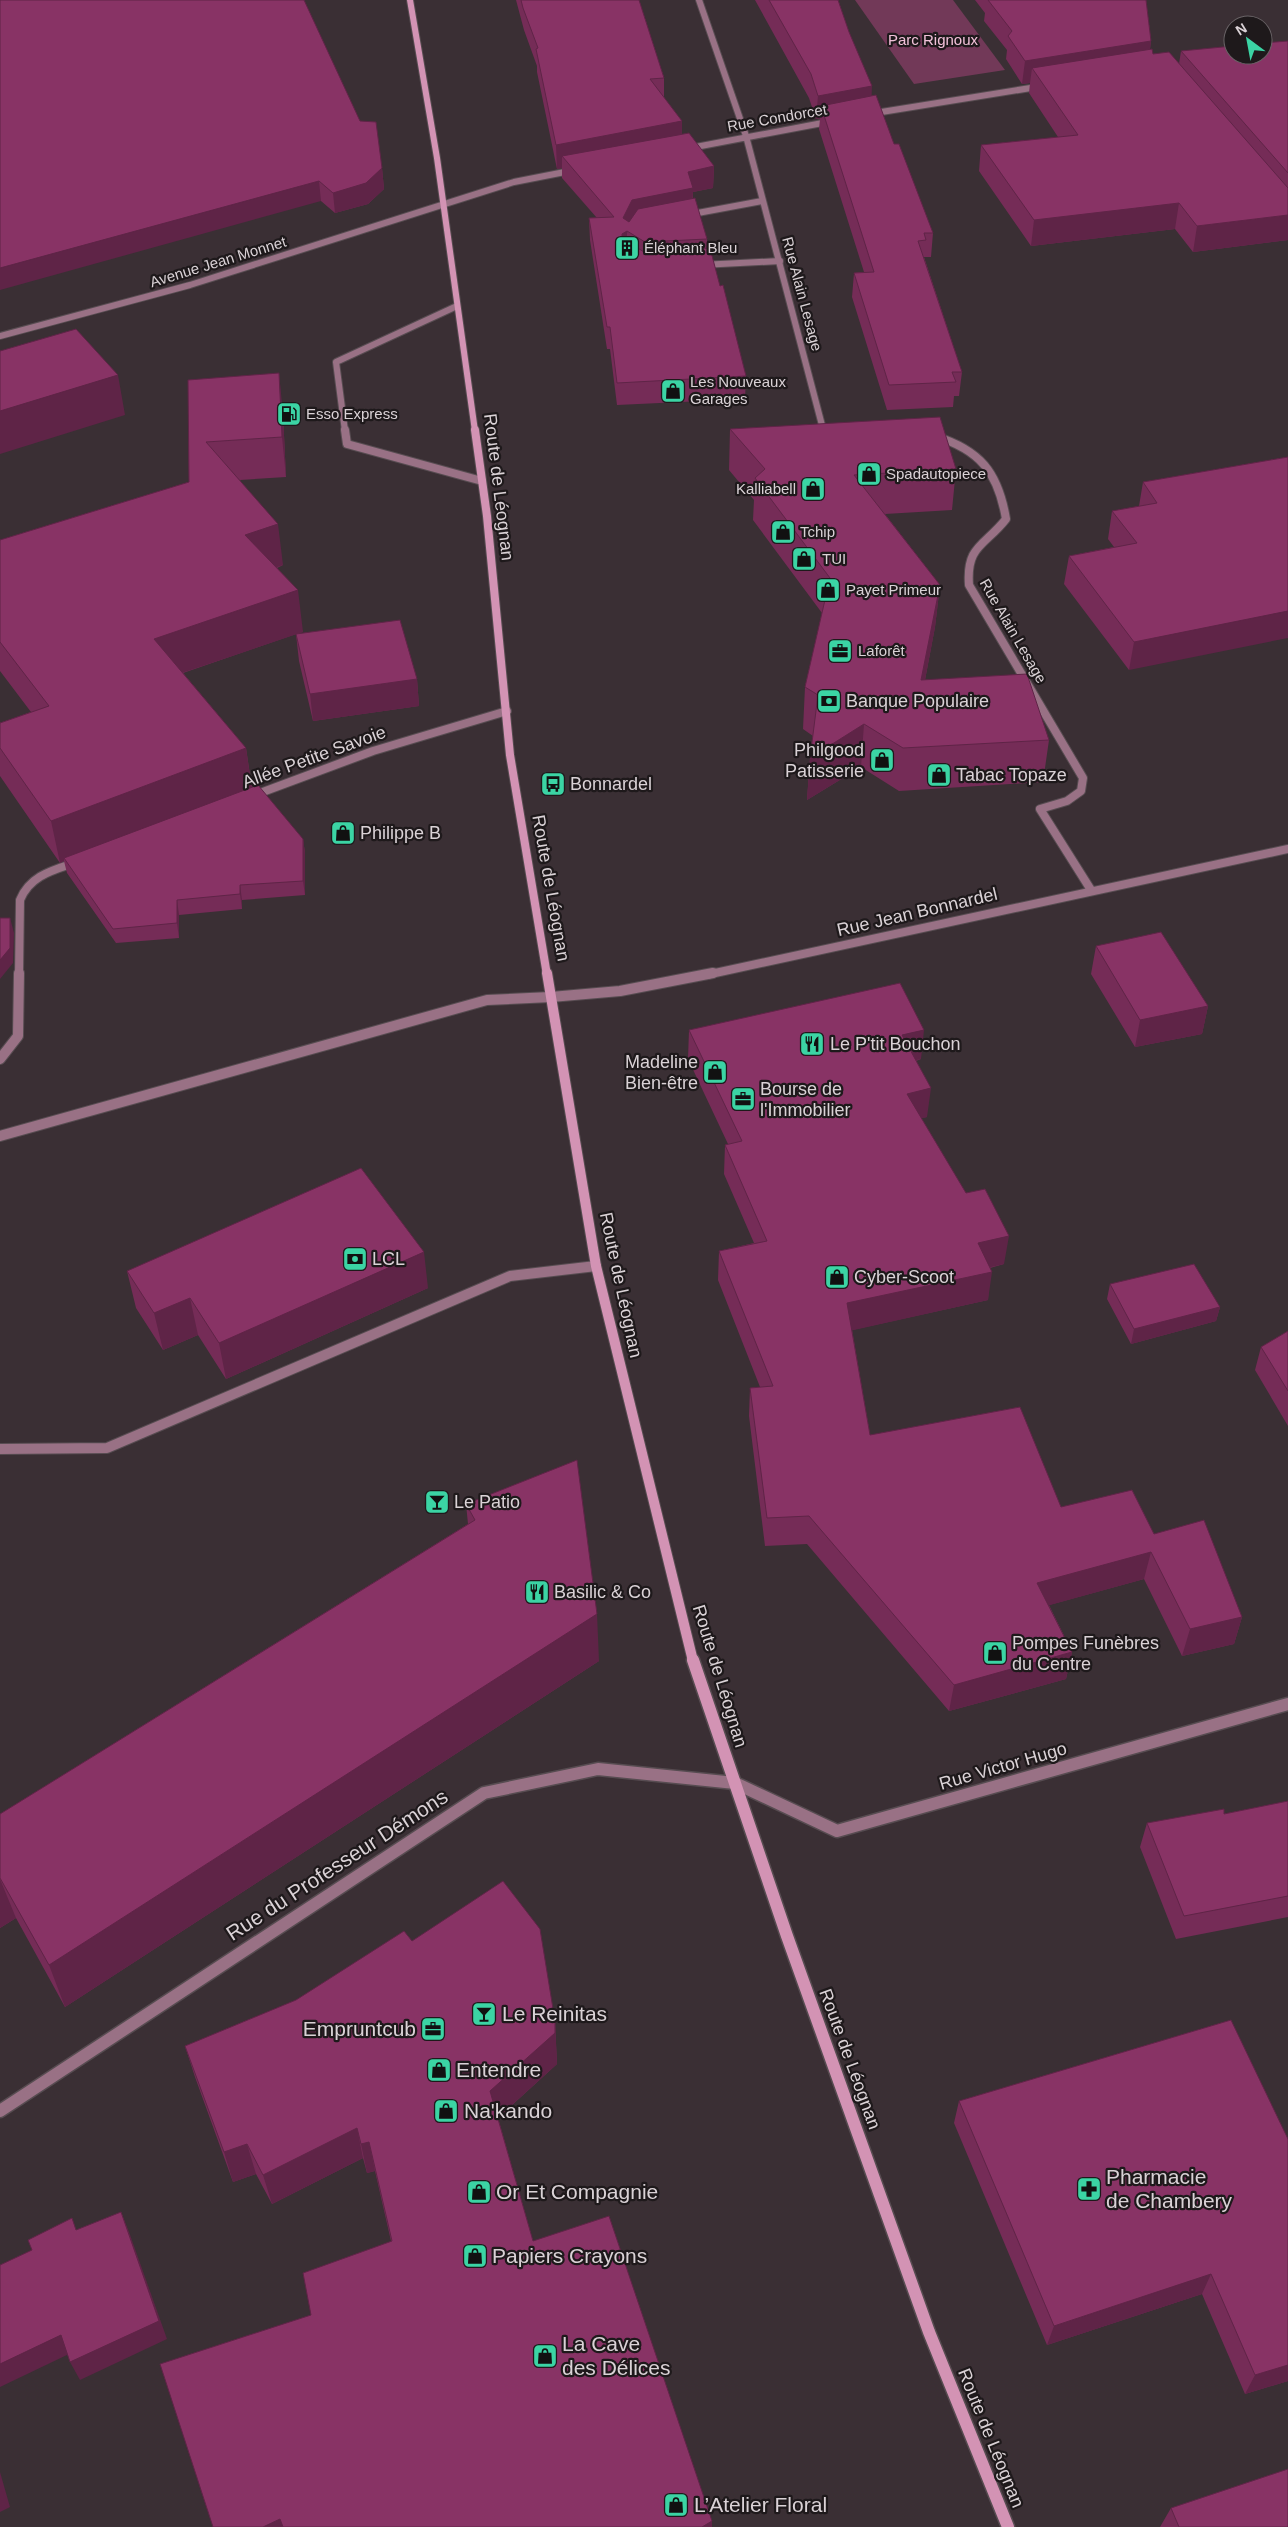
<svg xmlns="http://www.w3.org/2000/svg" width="1288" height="2527" viewBox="0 0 1288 2527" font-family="Helvetica,sans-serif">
<rect width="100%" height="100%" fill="#3a2f34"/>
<path fill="#723958" d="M 855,0 L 953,0 L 1005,70 L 914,84 Z"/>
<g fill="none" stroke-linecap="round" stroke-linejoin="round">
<defs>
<path id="lane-far2" d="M 699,0 L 746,136
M 687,215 L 762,201
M 701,265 L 780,261
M 345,431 L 336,362 L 457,306"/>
<path id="lane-far1" d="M 345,430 L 347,444 L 482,481"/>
<path id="lane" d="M 0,1136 L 487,1000 L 551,997
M 0,1449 L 107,1448 L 510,1276 L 596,1266"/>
<path id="street-far3" d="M 869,114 L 1043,86
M 746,136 L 823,429 L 831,430
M 685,149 L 833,121
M 0,336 L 190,285 L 514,182 L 575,170"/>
<path id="street-far2" d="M 829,430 L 831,430
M 935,436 C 980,450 998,472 1006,519 C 985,546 966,545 969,585 L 1083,778 L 1081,791 L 1067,801 L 1040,809 L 1091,890
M 252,796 L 373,751 L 507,711
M 19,975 L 20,900 C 30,875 54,870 77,862
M 706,975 L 1288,849"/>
<path id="street-far1" d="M 551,997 L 620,991 L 713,973
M 0,1059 L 18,1036 L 19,973"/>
<path id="street" d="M 0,2111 L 484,1793 L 598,1769 L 735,1783 L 837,1831 L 1288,1704"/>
<path id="secondary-far3" d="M 410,0 L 437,158 L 475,431"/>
<path id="secondary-far2" d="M 475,430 L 487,516 L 510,755 L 547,975"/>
<path id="secondary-far1" d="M 547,973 L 596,1266 L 693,1661"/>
<path id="secondary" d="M 693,1660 L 787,1936 L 929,2332 L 1008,2527"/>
</defs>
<use href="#lane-far2" stroke="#574c51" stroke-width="8"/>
<use href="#lane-far1" stroke="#574c51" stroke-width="10"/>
<use href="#lane" stroke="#574c51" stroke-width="12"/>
<use href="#street-far3" stroke="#574c51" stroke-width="8"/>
<use href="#street-far2" stroke="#574c51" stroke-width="10"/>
<use href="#street-far1" stroke="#574c51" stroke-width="12"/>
<use href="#street" stroke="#574c51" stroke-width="15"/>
<use href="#secondary-far3" stroke="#574c51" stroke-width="8"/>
<use href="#secondary-far2" stroke="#574c51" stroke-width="10"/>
<use href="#secondary-far1" stroke="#574c51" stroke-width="12"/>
<use href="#secondary" stroke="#574c51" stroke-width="15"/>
<use href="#lane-far2" stroke="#997185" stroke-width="6"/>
<use href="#lane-far1" stroke="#997185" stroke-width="8"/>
<use href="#lane" stroke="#997185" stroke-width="10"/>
<use href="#street-far3" stroke="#997185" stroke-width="6"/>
<use href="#street-far2" stroke="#997185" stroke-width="8"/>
<use href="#street-far1" stroke="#997185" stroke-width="10"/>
<use href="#street" stroke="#997185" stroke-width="12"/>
<use href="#secondary-far3" stroke="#d393b4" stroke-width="6"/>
<use href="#secondary-far2" stroke="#d393b4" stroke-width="8"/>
<use href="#secondary-far1" stroke="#d393b4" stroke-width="10"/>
<use href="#secondary" stroke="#d393b4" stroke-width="12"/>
</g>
<path fill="#752c57" d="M 0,0 L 382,168 L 384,189 L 368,204 L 335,213 L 321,201 Z
M 516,0 L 639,0 L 664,78 L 664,97 L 682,134 L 714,166 L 713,188 L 693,192 L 693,198 L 707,239 L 707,248 L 746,376 L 745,399 L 617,405 L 610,349 L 607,349 L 590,240 L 589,218 L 597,218 L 562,178 L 562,168 L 557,169 L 537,72 L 537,66 L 524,30 Z
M 755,0 L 838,0 L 871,96 L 894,144 L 933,233 L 931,257 L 924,257 L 962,372 L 959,396 L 954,396 L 953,407 L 887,410 L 852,297 L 854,273 L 864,272 L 819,129 L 820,119 L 816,119 L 809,98 Z
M 975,0 L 1146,0 L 1151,41 L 1150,49 L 1153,54 L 1179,64 L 1181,51 L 1288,41 L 1288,240 L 1193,252 L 1175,229 L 1031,246 L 979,171 L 981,145 L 1058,137 L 1029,93 L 1030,83 L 1022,84 L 1006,59 L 1007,50 L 984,21 L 985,13 Z
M 188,380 L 283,414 L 286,477 L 240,480 L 283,565 L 277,568 L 303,632 L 299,633 L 417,679 L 419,706 L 313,721 L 299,661 L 296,634 L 183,673 L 246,748 L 252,788 L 303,839 L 305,853 L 305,895 L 242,900 L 242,909 L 179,915 L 179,938 L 116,943 L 67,873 L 64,861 L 60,863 L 0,776 L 0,723 L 31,712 L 0,671 L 0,540 L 189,482 Z
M 730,429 L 956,469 L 952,510 L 885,514 L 940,585 L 935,627 L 925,680 L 1049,740 L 1043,782 L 899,791 L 861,767 L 807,800 L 810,758 L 813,736 L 803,729 L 805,687 L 822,613 L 753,520 L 754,500 L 729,470 Z
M 1288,457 L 1129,670 L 1064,584 L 1069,556 L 1114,547 L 1108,539 L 1112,511 L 1139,506 L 1143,482 Z
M 1096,946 L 1208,1006 L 1202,1034 L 1135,1047 L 1091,974 Z
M 689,1030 L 921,1059 L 916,1061 L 927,1117 L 921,1118 L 1004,1264 L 990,1268 L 988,1300 L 852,1330 L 870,1435 L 1061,1507 L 1154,1534 L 1242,1617 L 1234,1644 L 1182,1656 L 1144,1579 L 1049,1605 L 1072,1652 L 1066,1679 L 949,1711 L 807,1544 L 765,1546 L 749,1416 L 750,1388 L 760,1387 L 718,1280 L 719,1251 L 754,1243 L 724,1174 L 725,1145 L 728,1144 L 688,1059 Z
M 127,1271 L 428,1288 L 226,1379 L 198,1335 L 163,1350 L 136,1308 Z
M 1110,1284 L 1220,1307 L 1216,1321 L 1131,1344 L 1107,1299 Z
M 1288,1331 L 1288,1426 L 1255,1370 L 1261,1347 Z
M 466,1504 L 599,1661 L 65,2007 L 16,1918 L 0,1928 L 0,1814 L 468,1524 Z
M 1288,1801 L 1288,1917 L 1176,1939 L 1140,1847 L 1147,1823 L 1224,1814 Z
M 412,1941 L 555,2021 L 557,2064 L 498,2118 L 533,2241 L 712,2521 L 712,2527 L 213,2527 L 311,2315 L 391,2241 L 375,2171 L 367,2173 L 363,2158 L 272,2204 L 256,2174 L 233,2182 L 195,2077 L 185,2046 L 296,2000 Z
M 1231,2020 L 1288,2381 L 1245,2394 L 1202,2294 L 1047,2345 L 954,2123 L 959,2101 Z
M 1171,2508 L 1288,2527 L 1160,2527 Z"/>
<path fill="#5f2447" d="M 1151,41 L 1148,64 L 1032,68 L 1030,83 L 1022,84 L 1025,61 Z
M 872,86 L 871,109 L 821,106 L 820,119 L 816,119 L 818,96 Z
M 682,121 L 682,145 L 562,156 L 562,168 L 557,169 L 556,145 Z
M 714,166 L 713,188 L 693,192 L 692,210 L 632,222 L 627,233 L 627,253 L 622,238 L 623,218 L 632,200 L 688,172 Z
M 382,168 L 384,189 L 368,204 L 335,213 L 333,193 Z
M 319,181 L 321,201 L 0,290 L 0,268 Z
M 1179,203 L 1175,229 L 1031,246 L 1034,220 Z
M 1288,215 L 1288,240 L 1193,252 L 1197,226 Z
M 279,373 L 283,414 L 286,477 L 282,437 Z
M 118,375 L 125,415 L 0,454 L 0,411 Z
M 278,524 L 283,565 L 251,576 L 245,535 Z
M 940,585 L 935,627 L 917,722 L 921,680 Z
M 298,590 L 303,632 L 161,680 L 154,639 Z
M 1288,611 L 1288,638 L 1129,670 L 1134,642 Z
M 417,679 L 419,706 L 313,721 L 310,694 Z
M 864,724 L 861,767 L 807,800 L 810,758 Z
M 246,748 L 252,790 L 64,858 L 64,861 L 60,863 L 51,821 Z
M 303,839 L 305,853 L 305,895 L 303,881 Z
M 240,885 L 242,900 L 242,909 L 240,894 Z
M 177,900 L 179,915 L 179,938 L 177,923 Z
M 10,918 L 14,933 L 13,963 L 0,979 L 0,960 Z
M 1208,1006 L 1202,1034 L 1135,1047 L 1140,1020 Z
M 924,1030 L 921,1059 L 899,1064 L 902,1035 Z
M 931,1088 L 927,1117 L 903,1123 L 907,1094 Z
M 1009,1236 L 1004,1264 L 974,1271 L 978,1243 Z
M 424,1252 L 428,1288 L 226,1379 L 219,1343 Z
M 992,1272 L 988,1300 L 845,1332 L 847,1303 Z
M 190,1298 L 198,1335 L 163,1350 L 154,1313 Z
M 1220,1307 L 1216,1321 L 1131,1344 L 1134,1329 Z
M 1151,1552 L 1144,1579 L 1032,1610 L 1037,1583 Z
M 597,1614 L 599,1661 L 65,2007 L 49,1965 Z
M 1242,1617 L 1234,1644 L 1182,1656 L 1190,1629 Z
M 1072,1652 L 1066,1679 L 949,1711 L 954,1685 Z
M 0,1879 L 16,1918 L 0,1928 Z
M 555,2021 L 557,2064 L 493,2122 L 490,2091 Z
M 357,2128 L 363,2158 L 272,2204 L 263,2175 Z
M 369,2142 L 375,2171 L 367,2173 L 361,2144 Z
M 247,2144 L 256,2174 L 233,2182 L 224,2152 Z
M 121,2212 L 129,2232 L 167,2339 L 80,2380 L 70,2362 Z
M 1211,2274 L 1202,2294 L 1047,2345 L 1054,2326 Z
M 61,2335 L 71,2353 L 0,2387 L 0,2364 Z
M 1288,2365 L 1288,2381 L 1245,2394 L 1255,2375 Z
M 0,2472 L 10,2507 L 0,2512 Z
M 280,2519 L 283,2527 L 263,2527 Z
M 712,2521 L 712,2527 L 702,2527 Z"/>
<path fill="#883365" stroke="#5f2447" d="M 0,0 L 304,0 L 360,121 L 376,122 L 382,168 L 366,183 L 333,193 L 319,181 L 0,268 Z
M 521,0 L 639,0 L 664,78 L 650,79 L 682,121 L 556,145 L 536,49 L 538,48 L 523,8 Z
M 769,0 L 838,0 L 849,32 L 872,86 L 818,96 L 811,74 Z
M 988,0 L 1146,0 L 1151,41 L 1025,61 L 1008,36 L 1012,31 Z
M 1288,41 L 1288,173 L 1181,51 L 1233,46 L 1233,55 L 1263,55 L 1263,43 Z
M 1152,49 L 1153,54 L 1169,52 L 1288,188 L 1288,215 L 1197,226 L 1179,203 L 1034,220 L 981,145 L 1078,135 L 1032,68 Z
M 876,95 L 894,144 L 899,144 L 933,233 L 924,233 L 926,240 L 918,241 L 962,372 L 952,372 L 956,382 L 889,385 L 854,273 L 874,272 L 821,106 Z
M 689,133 L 714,166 L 688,172 L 693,188 L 632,200 L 623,218 L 629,222 L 638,209 L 695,198 L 707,239 L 645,242 L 627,231 L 622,234 L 622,238 L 644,252 L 710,248 L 720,286 L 723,285 L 746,376 L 617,383 L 610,327 L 607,327 L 589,218 L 614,217 L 562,156 Z
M 76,329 L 118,375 L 0,411 L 0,351 Z
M 279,373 L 282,437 L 206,442 L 278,524 L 245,535 L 298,590 L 154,639 L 246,748 L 51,821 L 0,748 L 0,723 L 49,706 L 0,642 L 0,540 L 189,482 L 188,380 Z
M 940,417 L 956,469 L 854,475 L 940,585 L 921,680 L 1027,674 L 1049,740 L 903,748 L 864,724 L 810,758 L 818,695 L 805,687 L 830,578 L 755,478 L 765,469 L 730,429 Z
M 1288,457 L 1288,611 L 1134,642 L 1069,556 L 1137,543 L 1112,511 L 1157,503 L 1143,482 Z
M 400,620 L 417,679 L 310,694 L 296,634 Z
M 258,785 L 303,839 L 303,881 L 240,885 L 240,894 L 177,900 L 177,923 L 113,929 L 64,858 Z
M 0,918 L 10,918 L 10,948 L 0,960 Z
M 1161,932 L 1208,1006 L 1140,1020 L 1096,946 Z
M 900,983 L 924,1030 L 902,1035 L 931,1088 L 907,1094 L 966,1193 L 985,1189 L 1009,1236 L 978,1243 L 992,1272 L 847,1303 L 870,1435 L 1020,1407 L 1061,1507 L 1132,1490 L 1154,1534 L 1204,1520 L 1242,1617 L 1190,1629 L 1151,1552 L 1037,1583 L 1072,1652 L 954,1685 L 809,1516 L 767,1518 L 750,1388 L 773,1386 L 719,1251 L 767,1241 L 725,1145 L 742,1141 L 689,1030 Z
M 361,1168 L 424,1252 L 219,1343 L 190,1298 L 154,1313 L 127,1271 Z
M 1194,1264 L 1220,1307 L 1134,1329 L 1110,1284 Z
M 1288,1331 L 1288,1391 L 1261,1347 Z
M 577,1460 L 597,1614 L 49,1965 L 0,1878 L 0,1814 L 475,1520 L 466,1504 Z
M 1288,1801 L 1288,1896 L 1184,1916 L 1147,1823 L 1224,1809 L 1224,1814 Z
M 503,1881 L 540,1929 L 555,2021 L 555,2033 L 490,2091 L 533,2241 L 609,2216 L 712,2521 L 702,2527 L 283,2527 L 280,2519 L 263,2527 L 213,2527 L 160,2364 L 311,2315 L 303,2273 L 392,2241 L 369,2142 L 361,2144 L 357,2128 L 263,2175 L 247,2144 L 224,2152 L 185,2046 L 296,2000 L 404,1931 L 412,1941 Z
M 1231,2020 L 1288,2139 L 1288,2365 L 1255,2375 L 1211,2274 L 1054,2326 L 959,2101 Z
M 121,2212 L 159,2321 L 70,2362 L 61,2335 L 0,2364 L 0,2265 L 32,2250 L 28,2240 L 72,2218 L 76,2230 Z
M 1288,2469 L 1288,2527 L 1179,2527 L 1171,2508 Z"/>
<defs>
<symbol id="building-square" viewBox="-11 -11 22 22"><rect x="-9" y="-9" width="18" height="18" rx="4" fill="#3bd4a4" stroke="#1e191b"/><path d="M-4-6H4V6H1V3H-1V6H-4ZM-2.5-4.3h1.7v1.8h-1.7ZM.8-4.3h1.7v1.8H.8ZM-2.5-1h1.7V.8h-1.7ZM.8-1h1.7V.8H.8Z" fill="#111"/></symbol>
<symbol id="shop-square" viewBox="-11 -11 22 22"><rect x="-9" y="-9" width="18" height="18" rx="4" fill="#3bd4a4" stroke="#1e191b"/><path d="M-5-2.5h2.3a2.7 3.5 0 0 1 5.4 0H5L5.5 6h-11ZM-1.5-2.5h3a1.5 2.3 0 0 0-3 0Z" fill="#111"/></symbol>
<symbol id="fuel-square" viewBox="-11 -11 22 22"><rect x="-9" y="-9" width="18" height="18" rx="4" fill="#3bd4a4" stroke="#1e191b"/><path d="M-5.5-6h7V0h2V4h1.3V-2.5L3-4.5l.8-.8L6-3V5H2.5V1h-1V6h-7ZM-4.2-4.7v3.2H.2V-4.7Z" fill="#111"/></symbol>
<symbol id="office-square" viewBox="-11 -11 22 22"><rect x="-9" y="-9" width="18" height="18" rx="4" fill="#3bd4a4" stroke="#1e191b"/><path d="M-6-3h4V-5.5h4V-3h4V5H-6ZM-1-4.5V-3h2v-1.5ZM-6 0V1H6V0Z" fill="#111"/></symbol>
<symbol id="bank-square" viewBox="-11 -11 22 22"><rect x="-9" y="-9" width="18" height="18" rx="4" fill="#3bd4a4" stroke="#1e191b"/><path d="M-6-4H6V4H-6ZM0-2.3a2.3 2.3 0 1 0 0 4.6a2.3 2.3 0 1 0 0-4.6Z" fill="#111"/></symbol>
<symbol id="bus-square" viewBox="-11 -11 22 22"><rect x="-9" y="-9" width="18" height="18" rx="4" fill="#3bd4a4" stroke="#1e191b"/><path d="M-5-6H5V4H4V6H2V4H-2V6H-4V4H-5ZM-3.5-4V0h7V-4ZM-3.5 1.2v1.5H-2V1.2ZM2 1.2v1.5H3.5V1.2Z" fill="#111"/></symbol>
<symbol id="restaurant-square" viewBox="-11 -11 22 22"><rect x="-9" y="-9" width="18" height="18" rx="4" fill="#3bd4a4" stroke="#1e191b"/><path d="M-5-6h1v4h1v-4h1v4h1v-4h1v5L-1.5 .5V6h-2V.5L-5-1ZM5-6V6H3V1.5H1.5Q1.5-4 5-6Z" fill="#111"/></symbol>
<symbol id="bar-square" viewBox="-11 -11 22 22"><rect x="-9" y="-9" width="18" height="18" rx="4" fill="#3bd4a4" stroke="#1e191b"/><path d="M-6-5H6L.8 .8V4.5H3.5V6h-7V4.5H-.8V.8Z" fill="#111"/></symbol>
<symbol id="pharmacy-square" viewBox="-11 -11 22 22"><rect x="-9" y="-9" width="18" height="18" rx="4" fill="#3bd4a4" stroke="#1e191b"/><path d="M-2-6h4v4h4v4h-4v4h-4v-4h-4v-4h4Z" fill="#111"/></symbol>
</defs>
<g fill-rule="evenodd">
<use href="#building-square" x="613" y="234" width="28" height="28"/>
<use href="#shop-square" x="659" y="377" width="28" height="28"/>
<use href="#fuel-square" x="275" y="400" width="28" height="28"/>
<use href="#shop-square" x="855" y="460" width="28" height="28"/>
<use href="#shop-square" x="799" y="475" width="28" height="28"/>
<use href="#shop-square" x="769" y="518" width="28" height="28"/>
<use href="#shop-square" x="790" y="545" width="28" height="28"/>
<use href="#shop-square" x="814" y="576" width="28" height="28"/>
<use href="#office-square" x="826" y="637" width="28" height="28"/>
<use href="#bank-square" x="815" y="687" width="28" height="28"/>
<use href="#shop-square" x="868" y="746" width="28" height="28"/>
<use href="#shop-square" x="925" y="761" width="28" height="28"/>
<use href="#bus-square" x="539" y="770" width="28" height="28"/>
<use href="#shop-square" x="329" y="819" width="28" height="28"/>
<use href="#restaurant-square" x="798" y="1030" width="28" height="28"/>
<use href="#shop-square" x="701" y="1058" width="28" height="28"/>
<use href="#office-square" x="729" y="1085" width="28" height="28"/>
<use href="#bank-square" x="341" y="1245" width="28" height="28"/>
<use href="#shop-square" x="823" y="1263" width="28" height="28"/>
<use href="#bar-square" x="423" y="1488" width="28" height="28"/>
<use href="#restaurant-square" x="523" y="1578" width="28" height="28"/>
<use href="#shop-square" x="981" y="1639" width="28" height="28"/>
<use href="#bar-square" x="470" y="2000" width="28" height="28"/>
<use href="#office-square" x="419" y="2015" width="28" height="28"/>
<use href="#shop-square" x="425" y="2056" width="28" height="28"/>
<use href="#shop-square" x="432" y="2097" width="28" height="28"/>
<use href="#pharmacy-square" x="1075" y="2175" width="28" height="28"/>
<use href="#shop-square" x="465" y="2178" width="28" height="28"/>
<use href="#shop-square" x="461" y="2242" width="28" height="28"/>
<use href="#shop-square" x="531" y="2342" width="28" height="28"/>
<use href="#shop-square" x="662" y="2491" width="28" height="28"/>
</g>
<g text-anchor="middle" stroke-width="4.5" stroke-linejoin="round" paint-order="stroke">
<g font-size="15" fill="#f2c1d9" stroke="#1e191b">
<text x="933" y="45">Parc Rignoux</text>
</g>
<g font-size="15" fill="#dad2d6" stroke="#1e191b">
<text transform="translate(777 118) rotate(-10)" y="5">Rue Condorcet</text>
<text transform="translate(218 262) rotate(-17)" y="5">Avenue Jean Monnet</text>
<text transform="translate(802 294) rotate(75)" y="5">Rue Alain Lesage</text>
<text transform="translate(1013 631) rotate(60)" y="5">Rue Alain Lesage</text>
</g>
<g font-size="15" fill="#dad2d6" stroke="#1e191b" text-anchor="start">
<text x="644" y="253">Éléphant Bleu</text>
<text x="690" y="387">Les Nouveaux<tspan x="690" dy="17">Garages</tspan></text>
<text x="306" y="419">Esso Express</text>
<text x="886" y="479">Spadautopiece</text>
<text x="796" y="494" text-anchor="end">Kalliabell</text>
<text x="800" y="537">Tchip</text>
<text x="822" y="564">TUI</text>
<text x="846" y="595">Payet Primeur</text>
<text x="858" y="656">Laforêt</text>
</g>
<g font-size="18" fill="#dad2d6" stroke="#1e191b">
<text transform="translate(499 487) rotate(83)" y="6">Route de Léognan</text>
<text transform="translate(314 757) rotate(-20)" y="6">Allée Petite Savoie</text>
<text transform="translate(551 888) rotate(80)" y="6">Route de Léognan</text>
<text transform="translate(917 912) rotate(-13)" y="6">Rue Jean Bonnardel</text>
<text transform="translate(621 1285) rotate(78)" y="6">Route de Léognan</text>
<text transform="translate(720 1676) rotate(73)" y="6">Route de Léognan</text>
<text transform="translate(1003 1766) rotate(-16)" y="6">Rue Victor Hugo</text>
<text transform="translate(850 2059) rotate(70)" y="6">Route de Léognan</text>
<text transform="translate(991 2438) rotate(68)" y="6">Route de Léognan</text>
</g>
<g font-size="18" fill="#dad2d6" stroke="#1e191b" text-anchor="start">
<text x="846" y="707">Banque Populaire</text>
<text x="864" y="756" text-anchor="end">Philgood<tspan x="864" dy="21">Patisserie</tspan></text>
<text x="956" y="781">Tabac Topaze</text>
<text x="570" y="790">Bonnardel</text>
<text x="360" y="839">Philippe B</text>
<text x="830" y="1050">Le P'tit Bouchon</text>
<text x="698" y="1068" text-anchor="end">Madeline<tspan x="698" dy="21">Bien-être</tspan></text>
<text x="760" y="1095">Bourse de<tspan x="760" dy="21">l'Immobilier</tspan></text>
<text x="372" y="1265">LCL</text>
<text x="854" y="1283">Cyber-Scoot</text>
<text x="454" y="1508">Le Patio</text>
<text x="554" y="1598">Basilic &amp; Co</text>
<text x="1012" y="1649">Pompes Funèbres<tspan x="1012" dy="21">du Centre</tspan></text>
</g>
<g font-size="21" fill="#dad2d6" stroke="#1e191b">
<text transform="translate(337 1865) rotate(-33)" y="7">Rue du Professeur Démons</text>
</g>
<g font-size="21" fill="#dad2d6" stroke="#1e191b" text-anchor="start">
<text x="502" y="2021">Le Reinitas</text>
<text x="416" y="2036" text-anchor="end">Empruntcub</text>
<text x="456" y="2077">Entendre</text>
<text x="464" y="2118">Na'kando</text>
<text x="1106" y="2184">Pharmacie<tspan x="1106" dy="24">de Chambery</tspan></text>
<text x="496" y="2199">Or Et Compagnie</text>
<text x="492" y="2263">Papiers Crayons</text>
<text x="562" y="2351">La Cave<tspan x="562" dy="24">des Délices</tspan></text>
<text x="694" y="2512">L’Atelier Floral</text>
</g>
</g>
<g transform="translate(1248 40) rotate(328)"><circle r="24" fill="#1e191b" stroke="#696366"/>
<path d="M0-4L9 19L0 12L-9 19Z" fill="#3bd4a4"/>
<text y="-8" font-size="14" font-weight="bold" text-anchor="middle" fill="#dad2d6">N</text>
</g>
</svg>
